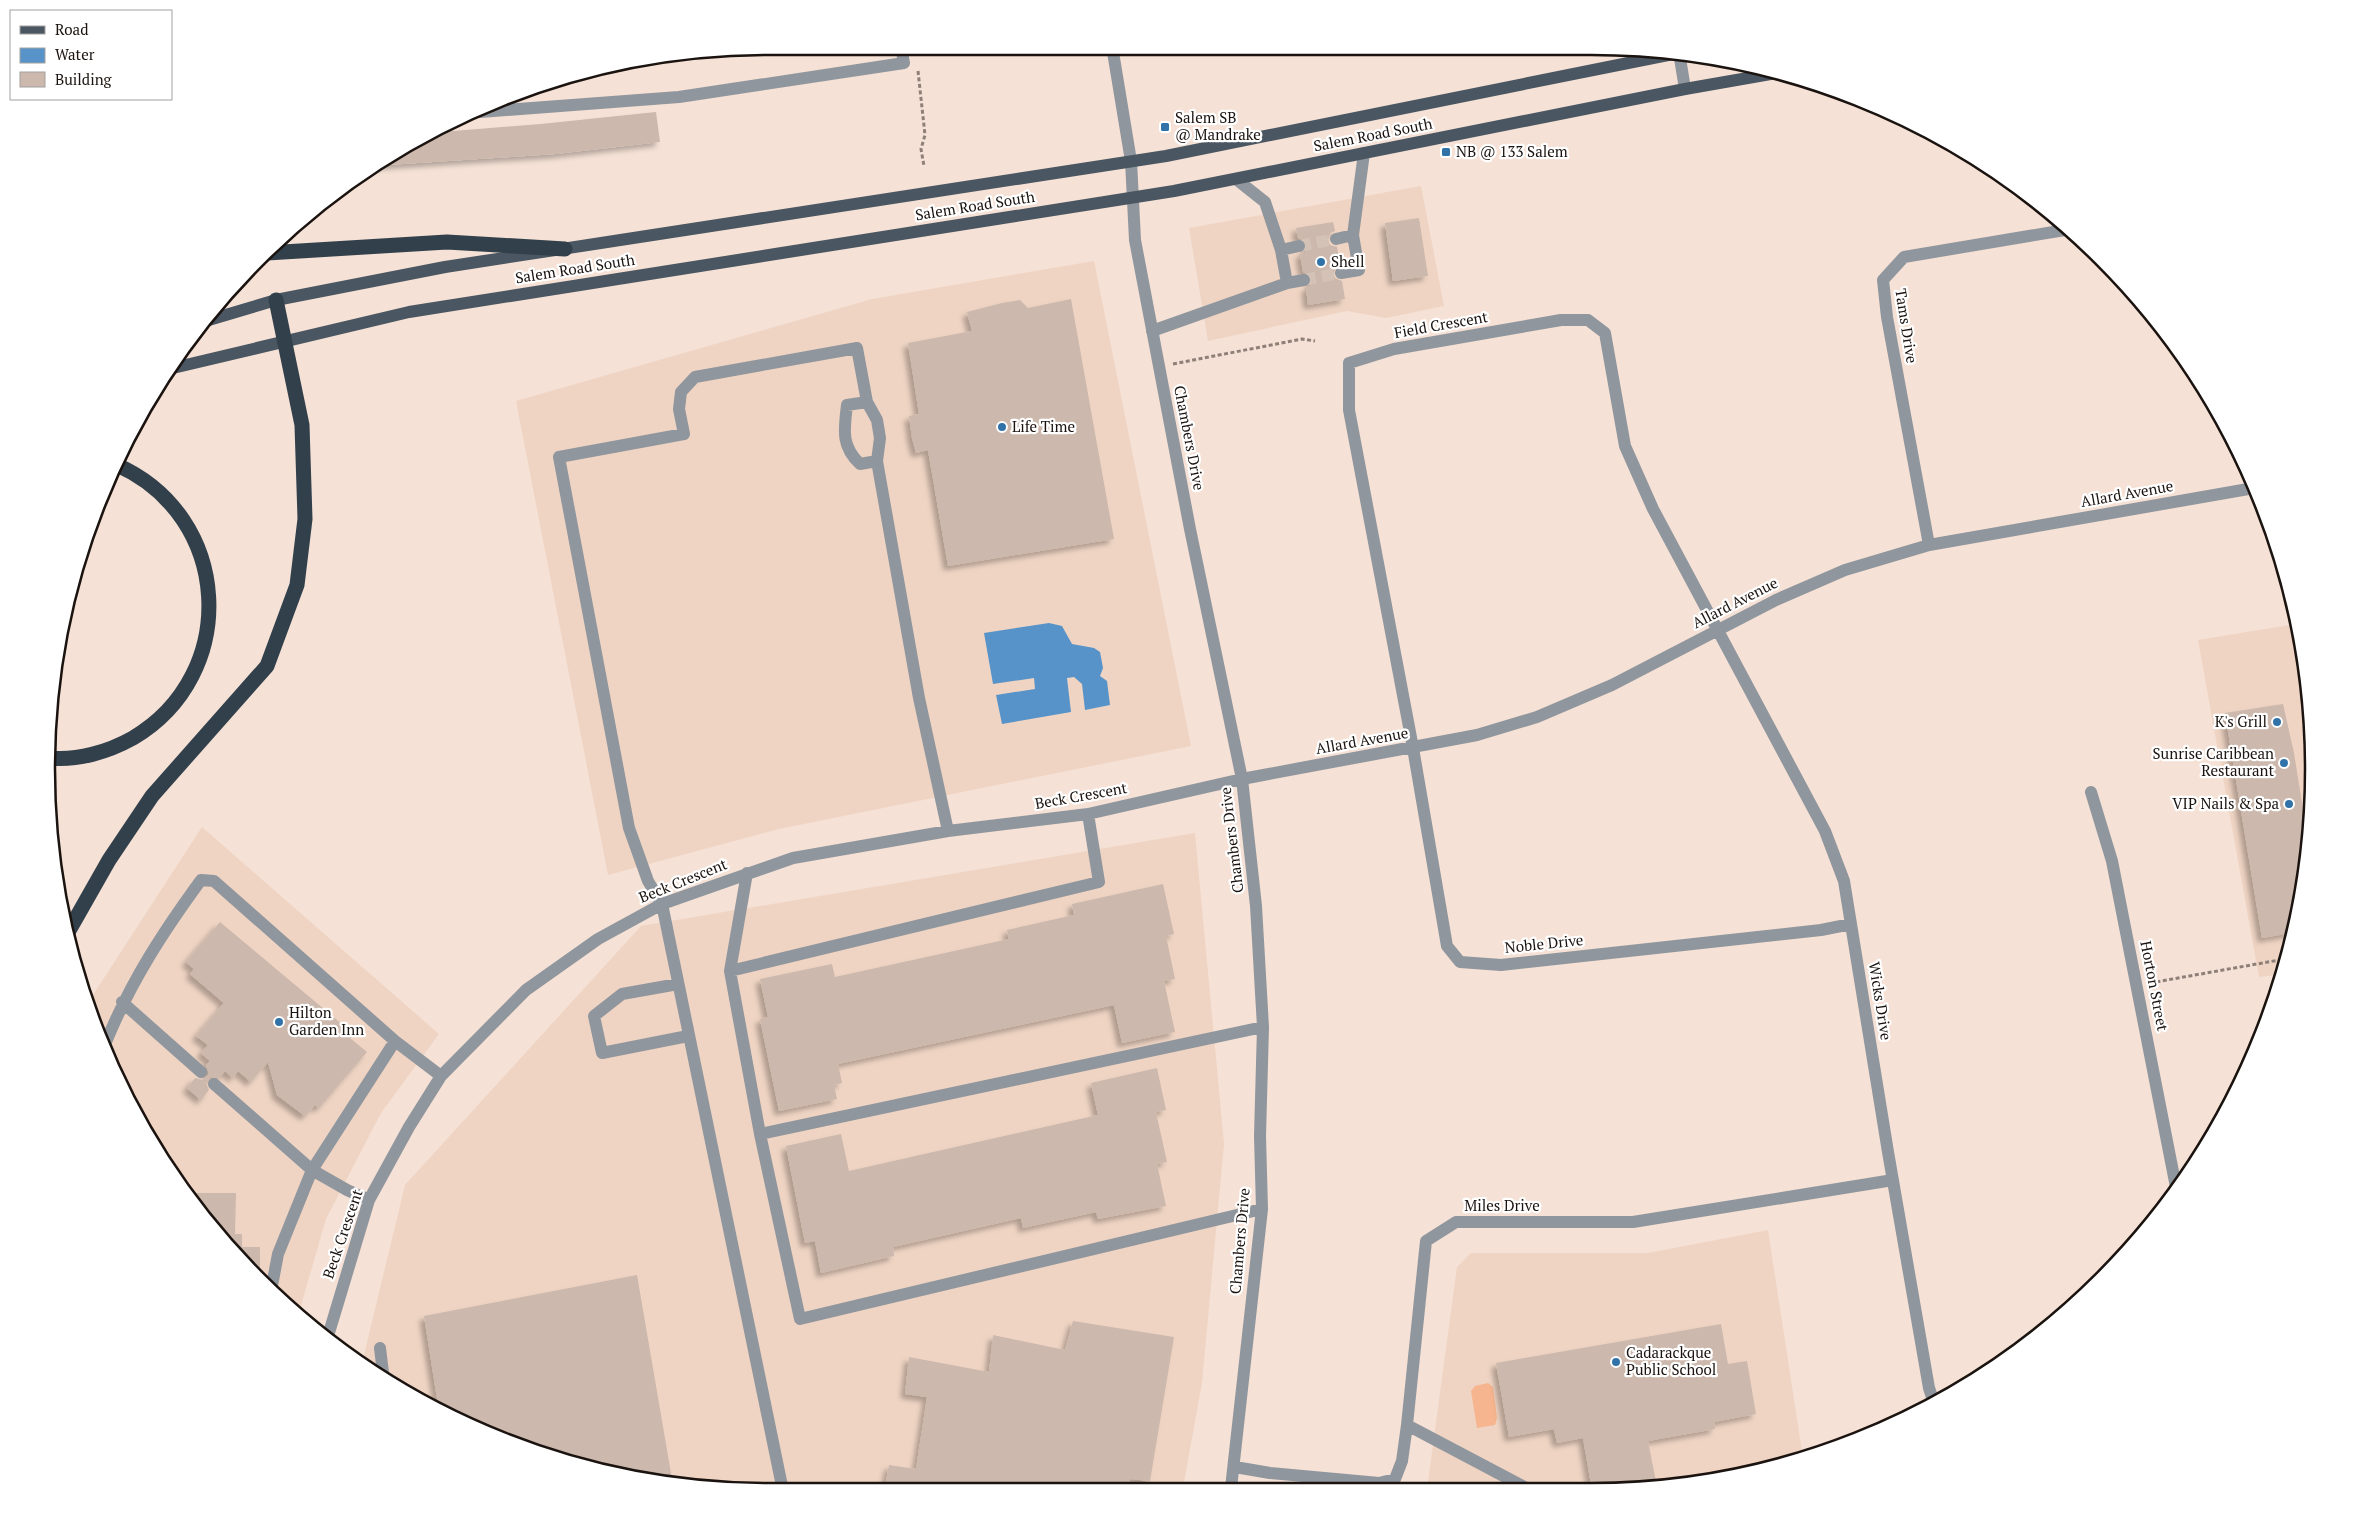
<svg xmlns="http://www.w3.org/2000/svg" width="2360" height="1538" viewBox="0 0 2360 1538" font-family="'PT Serif',serif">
<defs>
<filter id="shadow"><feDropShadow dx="-4.5" dy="4.5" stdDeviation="2.5" flood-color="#0004"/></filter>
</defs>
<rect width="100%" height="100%" fill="#f5e1d5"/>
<path fill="#efd4c3" d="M 1421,186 L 1444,306 L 1386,318 L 1347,311 L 1208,341 L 1189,228 Z
M 1094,261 L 1191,746 L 779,829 L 608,875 L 516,401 L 872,299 Z
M 2296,624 L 2312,722 L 2308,864 L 2279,987 L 2276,975 L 2259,977 L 2198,640 Z
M 202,827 L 439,1034 L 381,1113 L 326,1219 L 298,1316 L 225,1245 L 143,1131 L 89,1001 Z
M 1195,833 L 1224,1144 L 1202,1383 L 1183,1488 L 674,1486 L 582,1467 L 450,1417 L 363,1359 L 405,1185 L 641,926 Z
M 1768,1230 L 1803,1458 L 1778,1467 L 1638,1490 L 1427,1489 L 1457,1267 L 1471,1253 L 1648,1253 Z"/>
<path fill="#f6b58e" d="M 1488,1383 L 1493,1387 L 1497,1418 L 1495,1425 L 1477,1428 L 1471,1391 L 1475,1386 Z"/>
<path fill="#5793c8" d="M 1049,623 L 1062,626 L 1072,644 L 1094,648 L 1100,652 L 1103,668 L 1100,676 L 1107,681 L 1110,705 L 1085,710 L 1082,684 L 1074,677 L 1067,678 L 1071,712 L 1002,724 L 996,695 L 1035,689 L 1034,678 L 993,684 L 984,633 Z"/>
<path fill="#ccb8ac" filter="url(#shadow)" d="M 656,112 L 660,142 L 555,154 L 371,166 L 441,132 L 541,124 Z
M 1419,218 L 1428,276 L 1393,281 L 1385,223 Z
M 1333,222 L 1335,231 L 1330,233 L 1328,240 L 1330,245 L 1337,247 L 1340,265 L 1336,267 L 1333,274 L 1335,278 L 1342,281 L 1345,299 L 1308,305 L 1306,288 L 1310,286 L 1312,279 L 1310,274 L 1303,272 L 1300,254 L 1305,252 L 1307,245 L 1305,240 L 1298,238 L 1296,228 Z
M 1071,299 L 1114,539 L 948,566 L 928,450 L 916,453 L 912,438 L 909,416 L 919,414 L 908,343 L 972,331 L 967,312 L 1002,303 L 1020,300 L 1028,308 Z
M 2283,704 L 2294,753 L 2308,840 L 2308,864 L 2291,933 L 2262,938 L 2225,713 Z
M 1163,884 L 1174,934 L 1166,936 L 1175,979 L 1164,981 L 1175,1032 L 1122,1043 L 1114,1005 L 838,1064 L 842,1083 L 834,1085 L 837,1099 L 779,1111 L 760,1019 L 768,1017 L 760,979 L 832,964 L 835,977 L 1009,939 L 1007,930 L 1074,915 L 1072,904 Z
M 220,922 L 349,1030 L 347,1033 L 352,1037 L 350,1038 L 367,1052 L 319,1108 L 315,1105 L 305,1116 L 277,1095 L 268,1062 L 251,1082 L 238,1071 L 233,1078 L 225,1071 L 219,1078 L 211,1077 L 206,1083 L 209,1090 L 201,1100 L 187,1088 L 195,1078 L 203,1080 L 209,1074 L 206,1065 L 210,1061 L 201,1053 L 208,1045 L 196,1036 L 224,1003 L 190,974 L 194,969 L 186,962 Z
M 1157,1068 L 1166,1110 L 1156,1112 L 1167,1162 L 1157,1164 L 1166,1206 L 1098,1219 L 1096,1212 L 1023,1228 L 1021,1218 L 893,1247 L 894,1256 L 821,1273 L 815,1241 L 805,1243 L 786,1146 L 841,1134 L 849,1171 L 1098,1115 L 1091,1083 Z
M 188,1193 L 236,1193 L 235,1234 L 242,1234 L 242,1247 L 260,1247 L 260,1280 L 225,1245 Z
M 637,1275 L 673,1485 L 582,1467 L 450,1417 L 439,1411 L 424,1316 Z
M 1073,1321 L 1174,1337 L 1150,1481 L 1130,1479 L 1129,1488 L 885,1487 L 889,1465 L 916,1469 L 927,1397 L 905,1394 L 909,1357 L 989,1372 L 993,1335 L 1065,1350 Z
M 1721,1324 L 1728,1364 L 1747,1361 L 1756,1414 L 1714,1422 L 1715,1429 L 1648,1441 L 1657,1487 L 1638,1490 L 1592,1490 L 1583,1438 L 1557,1443 L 1554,1429 L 1509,1437 L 1496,1363 Z"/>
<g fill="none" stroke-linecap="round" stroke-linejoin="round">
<path stroke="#d4c2b7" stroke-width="12" stroke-dasharray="12 6" stroke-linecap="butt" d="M 1299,246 L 1336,239
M 1304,280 L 1341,273"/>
<path stroke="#8e8078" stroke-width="3" stroke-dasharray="4 2.5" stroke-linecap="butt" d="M 669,54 L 670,63
M 918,71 L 925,135 L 921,149 L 924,166
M 1173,364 L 1302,339 L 1315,341
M 2150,983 L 2285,959"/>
<path stroke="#90969d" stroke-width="12" d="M 1113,52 L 1131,161 L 1135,240 L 1190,529 L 1242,779 L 1256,906 L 1263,1027 L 1260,1136 L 1262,1209 L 1231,1488
M 1679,52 L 1685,89
M 480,112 L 679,97 L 904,63 L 902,52
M 1236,179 L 1265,202 L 1281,250 L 1299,246
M 1336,239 L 1353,235 L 1364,153
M 1281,250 L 1287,283 L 1304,280
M 1341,273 L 1359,270 L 1353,235
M 1152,331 L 1287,283
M 867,402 L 847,405 C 844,430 841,446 860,464 L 877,461
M 1929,545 L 1887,317 L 1883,280 L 1904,257 L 2071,229
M 2091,792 L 2112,861 L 2176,1187
M 1088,814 L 1099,882 L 730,971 L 760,1134 L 800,1319 L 1262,1209
M 1851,924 L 1821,930 L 1501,965 L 1460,962 L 1447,946 L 1413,748 L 1349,410 L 1349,363 L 1394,349 L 1561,320 L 1588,320 L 1605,333 L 1625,446 L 1653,509 L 1825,831 L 1844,881 L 1888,1152 L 1929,1388 L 1934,1403
M 730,971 L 747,873
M 678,984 L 622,994 L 594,1016 L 602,1053 L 688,1036
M 122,1002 L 201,1072
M 106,1042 C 131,981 163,932 201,880 L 214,881 L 395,1041
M 214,1084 L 312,1170 L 278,1254 L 271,1291
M 760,1134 L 1263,1027
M 369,1200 L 347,1190 L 312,1170 L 395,1041 L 441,1076
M 328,1336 L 369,1200 L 409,1127 L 441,1076 L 526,990 L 598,939 L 662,904 L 793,858 L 948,831 L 1088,814 L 1242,779 L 1477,735 L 1537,717 L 1612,685 L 1776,600 L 1845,570 L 1929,545 L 2254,488
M 380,1348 L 383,1373
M 1407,1425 L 1530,1490
M 1235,1467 L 1270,1473 L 1379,1483 L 1395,1479 L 1402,1461 L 1407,1425 L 1426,1241 L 1456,1222 L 1633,1222 L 1893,1180
M 782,1486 L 662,904 L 648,881 L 629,828 L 559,457 L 684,434 L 679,409 L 681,392 L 695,377 L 857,348 L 867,402 L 877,420 L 880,438 L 877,461 L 919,698 L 948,831"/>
<path stroke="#4a5661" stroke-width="12" d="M 202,322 L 276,300 L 445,267 L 1166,156 L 1683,52
M 173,368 L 409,312 L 1174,191 L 1685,89 L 1782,72"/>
<path stroke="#32404c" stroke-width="15" d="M 267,253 L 447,242 L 565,249
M 49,758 C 77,761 108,752 133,738 C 241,674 232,516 117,465
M 67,934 L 109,860 L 152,796 L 267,666 L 297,585 L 305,519 L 302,425 L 276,300"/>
</g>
<g fill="#3172a8" stroke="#fff" stroke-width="2">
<rect x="1160" y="122" width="10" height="10" rx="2.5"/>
<rect x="1441" y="147" width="10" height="10" rx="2.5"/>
<circle cx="1321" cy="262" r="5"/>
<circle cx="1002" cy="427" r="5"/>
<circle cx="2277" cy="722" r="5"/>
<circle cx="2284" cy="763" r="5"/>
<circle cx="2289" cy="804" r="5"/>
<circle cx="279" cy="1022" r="5"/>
<circle cx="1616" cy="1362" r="5"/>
</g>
<g text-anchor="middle" stroke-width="4.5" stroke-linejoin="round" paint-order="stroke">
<g font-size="15" fill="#1a130f" stroke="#fff" text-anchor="start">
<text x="1175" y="123">Salem SB<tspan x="1175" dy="17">@ Mandrake</tspan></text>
<text x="1456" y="157">NB @ 133 Salem</text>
<text x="1331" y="267">Shell</text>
<text x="1012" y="432">Life Time</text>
<text x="2267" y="727" text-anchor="end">K's Grill</text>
<text x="2274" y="759" text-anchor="end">Sunrise Caribbean<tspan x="2274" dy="17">Restaurant</tspan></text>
<text x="2279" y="809" text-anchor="end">VIP Nails &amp; Spa</text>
<text x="289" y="1018">Hilton<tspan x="289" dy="17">Garden Inn</tspan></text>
<text x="1626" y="1358">Cadarackque<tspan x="1626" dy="17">Public School</tspan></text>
</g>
<g font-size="15" fill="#1a130f" stroke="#fff">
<text transform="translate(1373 135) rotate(-11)" y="5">Salem Road South</text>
<text transform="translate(975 206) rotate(-9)" y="5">Salem Road South</text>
<text transform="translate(575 269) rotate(-9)" y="5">Salem Road South</text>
<text transform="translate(1441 325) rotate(-10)" y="5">Field Crescent</text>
<text transform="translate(1906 326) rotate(81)" y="5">Tams Drive</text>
<text transform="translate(1189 438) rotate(79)" y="5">Chambers Drive</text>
<text transform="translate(2127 494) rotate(-10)" y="5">Allard Avenue</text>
<text transform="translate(1735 603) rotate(-27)" y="5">Allard Avenue</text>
<text transform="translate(1362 741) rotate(-10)" y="5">Allard Avenue</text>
<text transform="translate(1081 796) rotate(-10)" y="5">Beck Crescent</text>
<text transform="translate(1232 840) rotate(-97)" y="5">Chambers Drive</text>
<text transform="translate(683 881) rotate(-22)" y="5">Beck Crescent</text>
<text transform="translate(1544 944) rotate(-6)" y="5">Noble Drive</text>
<text transform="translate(2154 986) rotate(79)" y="5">Horton Street</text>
<text transform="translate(1880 1001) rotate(81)" y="5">Wicks Drive</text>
<text x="1502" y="1211">Miles Drive</text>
<text transform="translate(343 1234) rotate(-71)" y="5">Beck Crescent</text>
<text transform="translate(1240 1241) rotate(-85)" y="5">Chambers Drive</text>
</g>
</g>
<path d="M0 0H2360V1538H0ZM769 55H1591A714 714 0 0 1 2305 769V769A714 714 0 0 1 1591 1483H769A714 714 0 0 1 55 769V769A714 714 0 0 1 769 55Z" fill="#fff" fill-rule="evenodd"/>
<path fill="none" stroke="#1a130f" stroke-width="2.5" d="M769 55H1591A714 714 0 0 1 2305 769V769A714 714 0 0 1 1591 1483H769A714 714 0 0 1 55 769V769A714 714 0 0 1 769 55Z"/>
<rect x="10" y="10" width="162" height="90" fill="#ffffff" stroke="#a3a19f"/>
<rect x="20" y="26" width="25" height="8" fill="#4a5661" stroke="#a3a19f"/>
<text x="55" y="35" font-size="15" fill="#1a130f">Road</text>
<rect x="20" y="48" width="25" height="15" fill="#5793c8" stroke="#a3a19f"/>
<text x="55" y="60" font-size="15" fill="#1a130f">Water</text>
<rect x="20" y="72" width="25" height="15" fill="#ccb8ac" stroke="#a3a19f"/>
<text x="55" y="85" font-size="15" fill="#1a130f">Building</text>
</svg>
